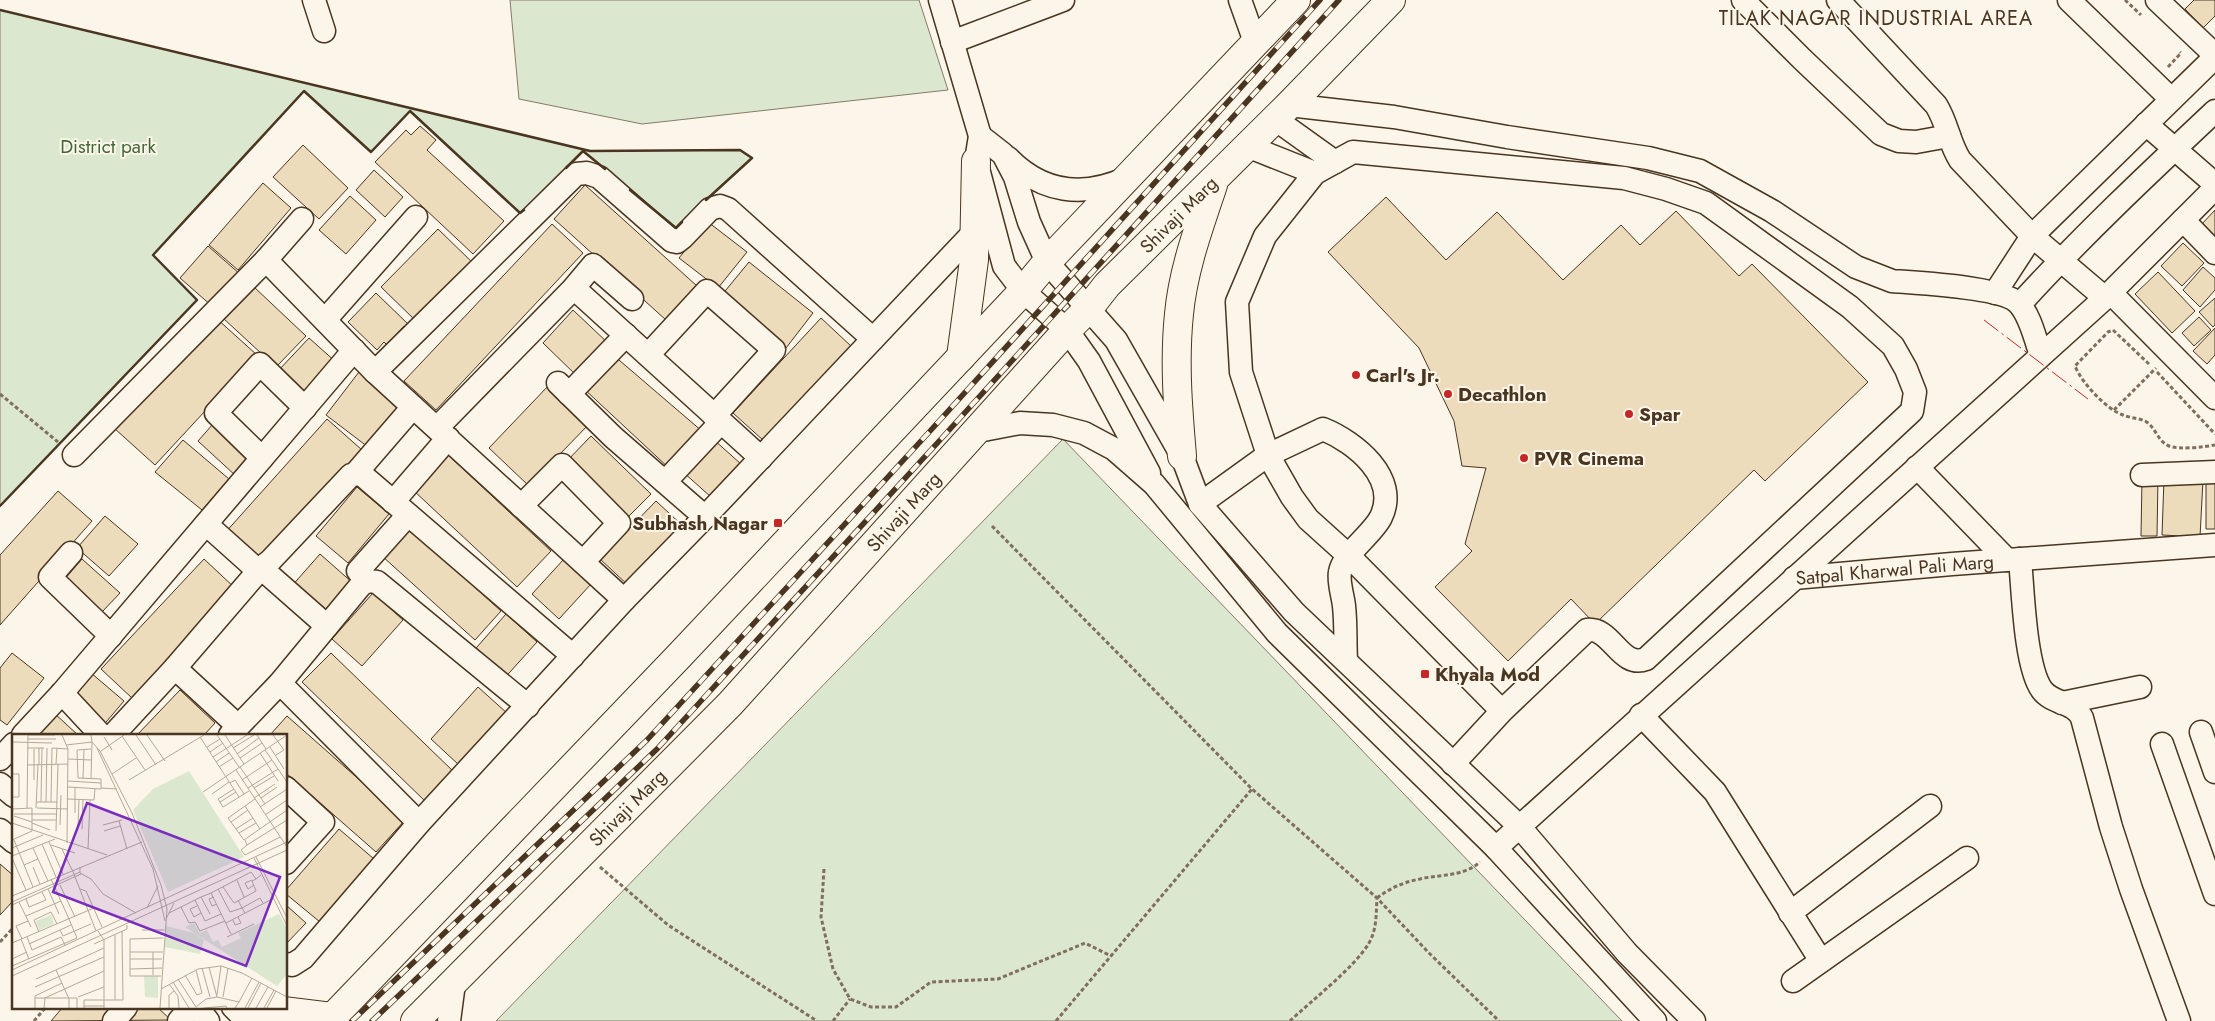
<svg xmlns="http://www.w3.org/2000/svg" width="2215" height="1021" viewBox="0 0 2215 1021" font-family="Jost,sans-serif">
<rect width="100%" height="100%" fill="#fbf6e9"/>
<path fill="#dce7d0" stroke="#887966" d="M 510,0 L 919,0 L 948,90 L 642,124 L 519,99 Z
M 0,10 L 590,151 L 740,150 L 752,158 L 676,228 L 583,151 L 520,213 L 411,111 L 371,152 L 304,91 L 153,255 L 197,300 L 0,506 Z
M 1063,439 L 1622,1021 L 496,1021 Z"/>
<path fill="#ecdcbc" stroke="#4a3520" d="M 2194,0 L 2215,0 L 2215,16 L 2203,28 L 2185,9 Z
M 420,126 L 436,140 L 427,150 L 504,221 L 473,254 L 375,162 L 406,130 L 411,135 Z
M 303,145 L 348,188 L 319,219 L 273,177 Z
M 374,170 L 403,197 L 385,217 L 356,190 Z
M 263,183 L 291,208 L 238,270 L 209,245 Z
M 585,185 L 697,286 L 666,320 L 554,219 Z
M 350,196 L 376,220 L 346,254 L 319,230 Z
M 1386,197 L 1446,260 L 1497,212 L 1563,280 L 1621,225 L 1640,245 L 1676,211 L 1739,276 L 1752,264 L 1868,382 L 1765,481 L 1754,470 L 1595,624 L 1571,599 L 1508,661 L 1435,587 L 1472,551 L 1465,544 L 1486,468 L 1462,466 L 1454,421 L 1419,348 L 1328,252 Z
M 2215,210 L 2215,238 L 2201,225 Z
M 708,222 L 747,252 L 718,288 L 679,258 Z
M 552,224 L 583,253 L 436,410 L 404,381 Z
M 438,229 L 475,265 L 416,321 L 381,287 Z
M 2183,243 L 2204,263 L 2182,286 L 2161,266 Z
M 208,246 L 241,275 L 213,307 L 180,278 Z
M 749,262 L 813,313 L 786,348 L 721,296 Z
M 2203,267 L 2215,278 L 2215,290 L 2200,307 L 2183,290 Z
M 2158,272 L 2195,311 L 2172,333 L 2135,294 Z
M 254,287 L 306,336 L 276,367 L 224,319 Z
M 376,293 L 409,325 L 406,328 L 404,326 L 393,338 L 395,340 L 388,346 L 384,342 L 377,350 L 348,322 Z
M 2215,298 L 2215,325 L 2213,327 L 2199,312 Z
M 573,310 L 609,344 L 578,377 L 543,343 Z
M 2199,317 L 2211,330 L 2194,346 L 2182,333 Z
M 216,318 L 257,355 L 155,465 L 114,428 Z
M 821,318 L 852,347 L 764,441 L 733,413 Z
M 2215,328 L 2215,355 L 2207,364 L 2193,351 Z
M 309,338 L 337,363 L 304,397 L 277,372 Z
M 612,354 L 703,432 L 671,470 L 582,387 Z
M 362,368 L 404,400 L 368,447 L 326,415 Z
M 550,384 L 591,422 L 529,486 L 489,448 Z
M 327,419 L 362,450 L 260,566 L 224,534 Z
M 213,424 L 252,461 L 237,477 L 198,441 Z
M 591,436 L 651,494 L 624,521 L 565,463 Z
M 713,439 L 741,464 L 711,497 L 683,472 Z
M 183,440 L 229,479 L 202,510 L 155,472 Z
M 447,454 L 551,551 L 517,587 L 413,490 Z
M 2215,475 L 2215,529 L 2206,529 L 2206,476 Z
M 2142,478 L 2158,478 L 2157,536 L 2141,536 Z
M 2164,479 L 2203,480 L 2200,537 L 2162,535 Z
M 357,487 L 389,514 L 348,563 L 316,536 Z
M 58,491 L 92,521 L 0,625 L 0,555 Z
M 656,501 L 685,528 L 630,587 L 600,559 Z
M 105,516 L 138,544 L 109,576 L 77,548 Z
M 408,527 L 501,611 L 475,640 L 382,556 Z
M 320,554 L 354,584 L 324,618 L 290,588 Z
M 82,559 L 120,593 L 101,613 L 64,580 Z
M 204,559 L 236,589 L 133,699 L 101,669 Z
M 564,559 L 591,584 L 559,619 L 532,594 Z
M 373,593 L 403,620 L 362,666 L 332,639 Z
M 506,614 L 537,642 L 501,682 L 470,655 Z
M 12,653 L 44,678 L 7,725 L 0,720 L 0,668 Z
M 331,653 L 455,773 L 426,802 L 302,682 Z
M 91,673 L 124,701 L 101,728 L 73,698 Z
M 478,687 L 508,714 L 460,766 L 431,739 Z
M 180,690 L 215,723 L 204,735 L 137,735 Z
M 54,713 L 78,735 L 33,735 Z
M 287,716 L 405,820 L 376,852 L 286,773 L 286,735 L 270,735 Z
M 339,829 L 374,859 L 320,922 L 286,894 L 286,890 Z
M 0,864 L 14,876 L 14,900 L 0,915 Z
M 286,905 L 306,923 L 286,944 Z
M 63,1007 L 157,1007 L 171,1020 L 51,1021 Z"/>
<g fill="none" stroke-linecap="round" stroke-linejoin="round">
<defs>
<g id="minor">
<path d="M 314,0 L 324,31"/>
<path d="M 940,0 L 980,136 L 976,161 L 1004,266 L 1023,291 L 1067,330 L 1089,361 L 1149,473"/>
<path d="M 1240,0 L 1255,42"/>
<path d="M 1743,0 L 1802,59 L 1881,134 L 1899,141 L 1916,142 L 1949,136"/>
<path d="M 1838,0 L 1936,105 C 1947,122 1949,143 1960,160 L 2032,236 L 2105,298"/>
<path d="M 2069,0 L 2171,99"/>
<path d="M 2157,0 L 2215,55"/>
<path d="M 952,42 L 1063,0"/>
<path d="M 1289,105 L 1394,117 L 1507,137 L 1648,158 L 1700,171 L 1772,211 L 1856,267 L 1892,281 C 1916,283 2007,287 2020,305 C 2031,318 2035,339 2041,355"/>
<path d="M 1275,119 L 1335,162"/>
<path d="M 2146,124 L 2215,184"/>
<path d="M 980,136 L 1003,154 L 1015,177 L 1029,222 L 1047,262 L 1116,340 L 1182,456 L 1200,504 L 1294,612 L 1519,826 L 1627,953 L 1694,1021"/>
<path d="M 1247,146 L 1315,173"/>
<path d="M 1008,158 C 1042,193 1083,198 1127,178"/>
<path d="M 2183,220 L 2215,253"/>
<path d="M 266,260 L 375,372 L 624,600 L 705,517 L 613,437 L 558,383"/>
<path d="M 572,290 L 593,265 L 632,299"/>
<path d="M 1995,293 L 2032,236 L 2215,57"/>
<path d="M 2111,293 L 2215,398"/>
<path d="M 2020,304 C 2082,236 2148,174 2215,111"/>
<path d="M 325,320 L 416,217"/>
<path d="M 648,355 L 707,291 L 774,350 L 714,416"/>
<path d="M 375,372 L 576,174 L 587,173 L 599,177 L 672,241 L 677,242 L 682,238 L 710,209 L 720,206 L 728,209 L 873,339"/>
<path d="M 569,394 L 626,335"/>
<path d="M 437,428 L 570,292 L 575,289 L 761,458"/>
<path d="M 978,431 L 1020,423 L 1053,425 L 1084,433 L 1114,449 L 1154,484 L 1277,633 L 1496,848 L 1655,1021"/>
<path d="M 74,455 L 266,260 L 302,219"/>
<path d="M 262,458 L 216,413 L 260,364 L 305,408"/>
<path d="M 1917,467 L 2007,560"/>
<path d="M 356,473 L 413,407"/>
<path d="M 2142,475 L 2215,472"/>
<path d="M 665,482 L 721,422"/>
<path d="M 393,502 L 448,438"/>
<path d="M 1200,504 L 1268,455 L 1323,429 C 1355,442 1400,478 1381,517 C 1373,534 1343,554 1340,572 C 1338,582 1343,596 1344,606 C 1346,624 1345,642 1346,660"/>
<path d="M 521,506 L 562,465 L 619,523 L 583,562"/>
<path d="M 705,517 L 975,231"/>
<path d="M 206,524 L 254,567 L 261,568 L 270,561 L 351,475 L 361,474 L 573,656"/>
<path d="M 71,553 L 50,577 L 111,636"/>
<path d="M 2020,559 C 2023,591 2025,667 2042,690 C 2052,704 2074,701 2082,718 L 2111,827 L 2131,889 L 2179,1021"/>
<path id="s1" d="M 1794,578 L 1952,564 L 2215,545"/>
<path d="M 368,581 L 358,571 L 408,515"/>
<path d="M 175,668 L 238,726"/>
<path d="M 280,683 L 419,823"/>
<path d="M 62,693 L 101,735"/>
<path d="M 2062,703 L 2140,687"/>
<path d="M 1641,715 L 1715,792 L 1821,961"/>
<path d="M 2201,732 L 2215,772"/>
<path d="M 23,735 L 62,693 L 354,350"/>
<path d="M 113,735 L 175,668 L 261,568 L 327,626"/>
<path d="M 230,735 L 280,683 L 361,585 L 368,581 L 377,582 L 528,706"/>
<path d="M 2162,744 L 2215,894"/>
<path d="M 0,759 L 14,744"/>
<path d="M 1453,764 L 1502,711 L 1587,630 C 1612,627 1620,669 1646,659 L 1912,411 L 1915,392 L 1906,369 L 1893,346 L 1850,307 L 1706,203 L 1666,189 L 1624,178 L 1353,152 L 1315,173 L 1265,236 L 1237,302 L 1241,372 L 1268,455 L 1292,497 L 1308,519 L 1349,556 L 1502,711"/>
<path d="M 0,784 L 14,796"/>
<path d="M 286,788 L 323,822 L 286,863"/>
<path d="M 0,830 L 14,842"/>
<path d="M 1496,848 L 2105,298 L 2215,188"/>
<path d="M 1790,913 L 1930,806"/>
<path d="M 286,964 L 292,965 L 303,958 L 419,823 L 624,600"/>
<path d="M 1793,981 L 1967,858"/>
<path d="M 197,1007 L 208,1021"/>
<path d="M 233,1007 L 247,1021"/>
<path d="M 114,1021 L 126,1007"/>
<path d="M 179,1021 L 191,1007"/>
<path d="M 449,1021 L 454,983"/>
</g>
<g id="major">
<path d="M 961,357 L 974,260 L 976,161"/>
<path d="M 1182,456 C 1178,409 1174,362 1179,314 C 1183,270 1199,227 1213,185"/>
<path d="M 251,1007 L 332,1017"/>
<path d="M 329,1021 L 680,655 L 1023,291 L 1047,262 L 1296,0"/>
<path id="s2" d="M 415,1021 L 730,704 L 1067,330 L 1089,308 L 1107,285 L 1289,105 L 1391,0"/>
</g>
</defs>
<use href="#minor" stroke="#4a3520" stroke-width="25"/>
<use href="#major" stroke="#4a3520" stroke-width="30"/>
<path stroke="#7f6f5c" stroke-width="3" stroke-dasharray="4 2.5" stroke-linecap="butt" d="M 2125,0 L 2141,15
M 2168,67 L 2181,53 L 2180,52
M 2149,364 L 2113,330 L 2108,332 L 2075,366 C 2081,382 2107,410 2123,415 C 2130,418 2138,418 2145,421 C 2156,427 2157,441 2169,446 C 2179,450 2204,447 2215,445
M 2157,372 L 2215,434
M 0,394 L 58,442
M 2114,410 L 2156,368
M 992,526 L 1252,789 L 1377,898 L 1429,953 L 1499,1021
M 600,867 L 668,925 L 817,1021
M 824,869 L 821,917 L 833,969 L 850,999 L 871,1007 L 896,1007 L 931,982 L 998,979 L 1085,943 L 1111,956
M 1377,898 C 1390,888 1404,882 1420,879 C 1441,874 1463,877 1480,862
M 0,942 L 14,927
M 34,1021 L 46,1007
M 833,1021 L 850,999
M 1056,1021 L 1252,789
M 1290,1021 C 1311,1001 1355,967 1369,943 C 1377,929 1376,914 1377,898"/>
<use href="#minor" stroke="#fbf6e9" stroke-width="22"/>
<use href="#major" stroke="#fbf6e9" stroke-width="28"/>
<defs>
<path id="rail" d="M 352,1021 L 647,740 L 931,430 L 1320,0
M 372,1021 L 657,749 L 941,439 L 1339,0"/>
</defs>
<use href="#rail" stroke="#4a3520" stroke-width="5.5"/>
<use href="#rail" stroke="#fbf6e9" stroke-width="4" stroke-dasharray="11" stroke-linecap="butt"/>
<path stroke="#4a3520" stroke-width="2.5" d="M 0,10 L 590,151 L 740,150 L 752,158 L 706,200
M 566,168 L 583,151 L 605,169
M 630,190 L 676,228 L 682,222
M 0,506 L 197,300 L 153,255 L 304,91 L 371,152 L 410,111 L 520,213 L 524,210"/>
<path stroke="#c62828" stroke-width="1" stroke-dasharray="18 4 2.5 4" stroke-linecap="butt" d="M 1984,320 L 2088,399"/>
</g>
<g fill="#c62828" stroke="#fbf6e9" stroke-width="2">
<circle cx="1356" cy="375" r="5"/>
<circle cx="1448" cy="394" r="5"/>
<circle cx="1629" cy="414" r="5"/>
<circle cx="1524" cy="458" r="5"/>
<rect x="773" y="518" width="10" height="10" rx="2.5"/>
<rect x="1420" y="669" width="10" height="10" rx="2.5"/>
</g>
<g text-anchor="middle" stroke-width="4" stroke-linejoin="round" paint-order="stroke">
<g font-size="19" fill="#436837" stroke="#fbf6e9">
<text x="108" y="153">District park</text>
</g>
<g font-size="19" fill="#4a3520" stroke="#fbf6e9">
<text dy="7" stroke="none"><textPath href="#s2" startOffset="1111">Shivaji Marg</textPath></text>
<text dy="7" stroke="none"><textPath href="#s2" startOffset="706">Shivaji Marg</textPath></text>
<text dy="7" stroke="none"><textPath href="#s1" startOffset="101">Satpal Kharwal Pali Marg</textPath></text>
<text dy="7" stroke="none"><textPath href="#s2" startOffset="301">Shivaji Marg</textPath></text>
</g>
<g font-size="19" font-weight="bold" fill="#4a3520" stroke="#fbf6e9" text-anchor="start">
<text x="1366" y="382">Carl's Jr.</text>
<text x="1458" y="401">Decathlon</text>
<text x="1639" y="421">Spar</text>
<text x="1534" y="465">PVR Cinema</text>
<text x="768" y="530" text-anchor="end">Subhash Nagar</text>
<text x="1435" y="681">Khyala Mod</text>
</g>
<g font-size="20" letter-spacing="1" fill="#4a3520" stroke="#fbf6e9">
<text x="1876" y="25">TILAK NAGAR INDUSTRIAL AREA</text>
</g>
</g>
<g transform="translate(12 734)">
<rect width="275" height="275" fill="#fbf6e9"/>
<path d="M 177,37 L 232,123 L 156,158 L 121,76 L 141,55 ZM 267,180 L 275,195 L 275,240 L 265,252 L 173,193 L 182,189 L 188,199 L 195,196 L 201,208 L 206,206 L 210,213 L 229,204 L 226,199 ZM 39,181 L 42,190 L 27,196 L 24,187 ZM 154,192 L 182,199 L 192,206 L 188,220 L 153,213 ZM 132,242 L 146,242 L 146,264 L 133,263 Z" fill="#dce7d0"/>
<path fill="none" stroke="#b4a999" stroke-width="1" d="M 16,1 L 43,1M 50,1 L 56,15 L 55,109M 79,1 L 80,8 L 88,17 L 120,79 L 149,151 L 155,175 L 148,274M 124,1 L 144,31M 135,1 L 153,27M 205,1 L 227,33M 213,1 L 232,30M 245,1 L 254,15M 261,1 L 272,16 L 264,21M 110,2 L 133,36M 92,3 L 100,16M 188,3 L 227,63M 15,5 L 44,5M 0,8 L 40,9M 54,11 L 80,8M 195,13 L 208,5M 258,13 L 272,35M 15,14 L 32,14M 40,14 L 56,15M 85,14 L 141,135 L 153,187M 221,14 L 242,1M 253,16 L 275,48M 89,17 L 112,1M 198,18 L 211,9M 248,19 L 266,47M 225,20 L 247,4M 201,23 L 235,1M 228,24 L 250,9M 56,25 L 79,26M 204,28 L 217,19M 27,30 L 27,14M 44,30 L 45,14M 15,31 L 56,30M 207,33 L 221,24M 228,33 L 253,70M 224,36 L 275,113M 0,40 L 7,40 L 7,63 L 0,63M 100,40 L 124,24M 79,44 L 80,8M 71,45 L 72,15M 22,46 L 22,15M 117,46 L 192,1M 230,46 L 260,26M 56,47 L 89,49M 218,49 L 223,46 L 232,60M 56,53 L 89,55 L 89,45 L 66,44 L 65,16 L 79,15M 89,54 L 105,55M 236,54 L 266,35M 242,54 L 262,42M 222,55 L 206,65 L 211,73 L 237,57M 191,58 L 275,1M 200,60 L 217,48M 242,64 L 263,50M 249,64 L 265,53M 56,65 L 82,66 L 83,55M 243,65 L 216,84 L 232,106 L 275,76M 25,68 L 45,68M 29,68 L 30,14M 34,68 L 35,14M 39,68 L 40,14M 208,68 L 224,58M 233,72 L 248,95M 248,73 L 275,55M 15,74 L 16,1M 24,74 L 26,30M 25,74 L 56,75M 0,75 L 20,74 L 20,97 L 0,106M 63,79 L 63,53M 2,80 L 44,80M 253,81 L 275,66M 2,82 L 20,88M 20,86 L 44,86M 107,87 L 115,115M 219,88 L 236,76M 0,89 L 95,121M 20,89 L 38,96M 48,91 L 49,61M 91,91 L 110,86M 66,94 L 67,65M 70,95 L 71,65M 224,95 L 241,84M 44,97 L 46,30M 92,97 L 108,92M 227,99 L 244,89M 2,106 L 21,153M 233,106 L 235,111 L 229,116 L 233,121 L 268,103M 37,108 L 51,140M 30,110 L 44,143M 39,111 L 63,119M 235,111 L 275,86M 0,114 L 31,101M 21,114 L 36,147M 50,115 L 60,136M 76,115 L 78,66M 0,122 L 43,105M 244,123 L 275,184M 0,124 L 14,156M 242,124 L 275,192M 12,131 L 26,125M 21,133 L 28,150M 68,133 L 68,139 L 79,145 L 91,160 L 124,179M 60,135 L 84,197M 39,145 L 57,185M 225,146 L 232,163M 240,146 L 233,149 L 236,155 L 242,151M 48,151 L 63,183M 211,153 L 222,169 L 244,157 L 240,147 L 244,145M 36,155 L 47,180M 68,155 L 74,157 L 90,193M 206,155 L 218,178 L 230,174 L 233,179M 199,159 L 239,138 L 244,145 L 249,141M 0,162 L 130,108M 202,163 L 197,165 L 200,172 L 205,170M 14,165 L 17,173 L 34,166 L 30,158M 183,166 L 193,187 L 209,180M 226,166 L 230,174 L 248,164 L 251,169M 0,168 L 68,138M 7,168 L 19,193M 0,171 L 69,140M 185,172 L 178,175 L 182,183 L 189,179M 169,173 L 177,189 L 183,188 L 188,197 L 213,187M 135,174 L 146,152M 157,179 L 189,163M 198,180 L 189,163 L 199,159 L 219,200M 14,182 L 49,167M 154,185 L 162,169M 221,186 L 223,191 L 229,189 L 226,183M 214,189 L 262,164M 48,196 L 51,202 L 79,190M 130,196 L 152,196M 86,197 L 92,206 L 92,274M 27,198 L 22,186 L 39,178 L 45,190M 103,201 L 103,266M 15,203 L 20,216 L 49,203 L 53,211M 215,203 L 242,190M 9,205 L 17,225M 10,205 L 4,192 L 16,187M 0,209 L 82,174M 17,210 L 59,191M 82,210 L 115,195 L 115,191M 118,218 L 151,218M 0,225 L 15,218M 118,225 L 150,225M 0,232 L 65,204 L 57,185M 197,233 L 205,263M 190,234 L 198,263M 118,235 L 150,234M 0,236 L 275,108M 44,236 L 57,265 L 57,274M 141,241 L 141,218M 173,241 L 185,261 L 190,259 L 184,236M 0,242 L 275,116M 149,242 L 118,242 L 118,205 L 151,204M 24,245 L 92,214M 166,245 L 184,273M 161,248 L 177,274M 157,250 L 166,262 L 167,274M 23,253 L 92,223M 149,255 L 186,235 L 209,232 L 230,239 L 275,263M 205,261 L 209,232M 66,263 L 92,253M 211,263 L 216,234M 23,264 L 65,264 L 65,274M 227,268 L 240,244M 72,272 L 92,272M 184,273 L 194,265 L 205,263 L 227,268 L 223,274M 23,274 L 23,262 L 50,249M 32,274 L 33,264 L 92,237M 72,274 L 72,266 L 111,266 L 110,197M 157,274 L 157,261 L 162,257M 192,274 L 214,272 L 215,274M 233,274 L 247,248M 236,274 L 249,249M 244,274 L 256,253M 252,274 L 262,256M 255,274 L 264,257"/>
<path fill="#7b2cbf" fill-opacity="0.15" stroke="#7b2cbf" stroke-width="2.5" d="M 75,69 L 268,143 L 234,232 L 41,158 Z"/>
<rect width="275" height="275" fill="none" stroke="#4a3520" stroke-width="2.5"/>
</g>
</svg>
